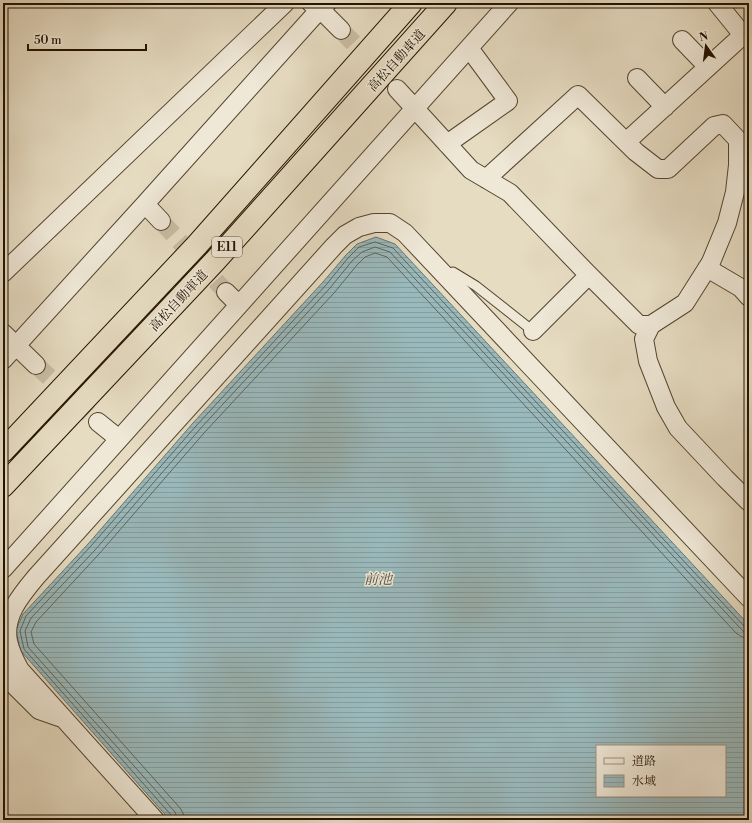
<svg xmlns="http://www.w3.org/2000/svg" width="752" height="823" viewBox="0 0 752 823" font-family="'Libre Bodoni','Noto Serif JP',serif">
<defs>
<pattern id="water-rules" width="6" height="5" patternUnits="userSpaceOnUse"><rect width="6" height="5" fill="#9ab9bc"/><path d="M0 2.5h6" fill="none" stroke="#849ea0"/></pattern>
</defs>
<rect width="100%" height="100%" fill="#e6dcc2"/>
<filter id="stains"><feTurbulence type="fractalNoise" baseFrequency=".005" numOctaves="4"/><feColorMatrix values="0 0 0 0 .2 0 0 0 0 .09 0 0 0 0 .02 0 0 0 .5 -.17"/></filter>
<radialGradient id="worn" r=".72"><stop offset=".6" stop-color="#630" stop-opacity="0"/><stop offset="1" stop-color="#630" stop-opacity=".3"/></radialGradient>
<path fill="url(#water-rules)" stroke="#6a7671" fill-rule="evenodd" d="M 376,237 L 395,244 L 749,625 L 749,820 L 170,820 L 20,650 L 16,630 L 23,614 L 88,544 L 193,423 L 323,282 L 346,255 L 357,244 ZM 597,746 L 725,746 L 725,796 L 597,796 Z"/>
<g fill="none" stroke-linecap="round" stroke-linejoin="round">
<path stroke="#5e665e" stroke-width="1" d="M 173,820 L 172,816 L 24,649 L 20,631 L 26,616 L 91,546 L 196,426 L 326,285 L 348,258 L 359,247 L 375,242 L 393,248 L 744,626 L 749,627
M 178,820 L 175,812 L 28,647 L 25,631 L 31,618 L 95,550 L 200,429 L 330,288 L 352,261 L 362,252 L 375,247 L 390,252 L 741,629 L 744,632 L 749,632
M 184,820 L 183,813 L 180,808 L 34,644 L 31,632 L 36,622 L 99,554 L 204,433 L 334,293 L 357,265 L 365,257 L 375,253 L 387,257 L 736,633 L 742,637 L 749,638"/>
<path stroke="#c9bea5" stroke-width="18" stroke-dasharray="18 9" stroke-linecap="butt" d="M 341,30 L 397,89
M 161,221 L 226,292
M 36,365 L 98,422"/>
<defs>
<path id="service" d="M 445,275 L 453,272 L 476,286 L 533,331"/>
<path id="minor" d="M 311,3 L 320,9 L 341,30
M 682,40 L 708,67
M 637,78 L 665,107
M 397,89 L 471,170 L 510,193 L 584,270 L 639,325 L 651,325 L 685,303 L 711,262 L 727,223 L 735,192 L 738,165 L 738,140 L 723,124 L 714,126 L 668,169 L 658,169 L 636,152 L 578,95 L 486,179
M 626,142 L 743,35 L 717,3
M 447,144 L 508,101 L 469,48
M 145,204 L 161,221
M 707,268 L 741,288 L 749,297
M 3,273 L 285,3
M 226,292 L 239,305
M 651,325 L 644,339 L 648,361 L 666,407 L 678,428 L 725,478 L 749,502
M 533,331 L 589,275
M 3,333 L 36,365
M 3,360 L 145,204 L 320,9 L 327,3
M 98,422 L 119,439
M 3,569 L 509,3
M 3,674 L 39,710 L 62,718
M 155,820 L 20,670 C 15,661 10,651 8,641 C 3,616 21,595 36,577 L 334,246 L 345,235 L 359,227 L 374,223 L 390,223 L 405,233 L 749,598"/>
<path id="motorway" d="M 3,451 L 197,245 L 411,3
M 3,486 L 215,261 L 446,3"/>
</defs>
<use href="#service" stroke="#534430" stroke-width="11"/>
<use href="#minor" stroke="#534430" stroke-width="20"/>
<use href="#motorway" stroke="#221200" stroke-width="24"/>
<use href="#service" stroke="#efe8d7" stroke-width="9"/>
<use href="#minor" stroke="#efe8d7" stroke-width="18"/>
<use href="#motorway" stroke="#e6dcc2" stroke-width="22"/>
</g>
<g text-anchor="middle" stroke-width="3" stroke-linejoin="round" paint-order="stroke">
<rect fill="#efe8d7" stroke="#605240" stroke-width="1" x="212" y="237" width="30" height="20" rx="3"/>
<g font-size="12" font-weight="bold" fill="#221200">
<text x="227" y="251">E11</text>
</g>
<g font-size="13" fill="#221200" stroke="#efe8d7">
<text transform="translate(396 60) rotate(-48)" y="5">高松自動車道</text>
<text transform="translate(178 300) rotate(-47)" y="5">高松自動車道</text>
</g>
<g font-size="14" font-style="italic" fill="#4c4c42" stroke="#efe8d7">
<text x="378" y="584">前池</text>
</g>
</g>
<rect width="752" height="823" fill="none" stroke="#e6dcc2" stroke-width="16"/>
<rect x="4" y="4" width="744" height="815" fill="none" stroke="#221200" stroke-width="2"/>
<rect x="8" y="8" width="736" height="807" fill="none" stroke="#221200"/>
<rect x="596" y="745" width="130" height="52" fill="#efe8d7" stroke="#9d9281"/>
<rect x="604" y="758" width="20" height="6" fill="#efe8d7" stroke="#9d9281"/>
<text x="632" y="765" font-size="12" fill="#221200">道路</text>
<rect x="604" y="775" width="20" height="12" fill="url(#water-rules)" stroke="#9d9281"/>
<text x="632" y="785" font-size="12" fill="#221200">水域</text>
<g transform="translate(706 46) rotate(346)" stroke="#efe8d7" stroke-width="3" paint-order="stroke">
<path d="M0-3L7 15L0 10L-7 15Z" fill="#221200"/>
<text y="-6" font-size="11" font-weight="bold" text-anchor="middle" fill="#221200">N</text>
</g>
<path d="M28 44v6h118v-6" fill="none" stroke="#221200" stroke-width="2"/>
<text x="34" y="44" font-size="12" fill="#221200" stroke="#efe8d7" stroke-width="3" paint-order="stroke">50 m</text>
<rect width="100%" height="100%" filter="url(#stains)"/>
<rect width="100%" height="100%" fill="url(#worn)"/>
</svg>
